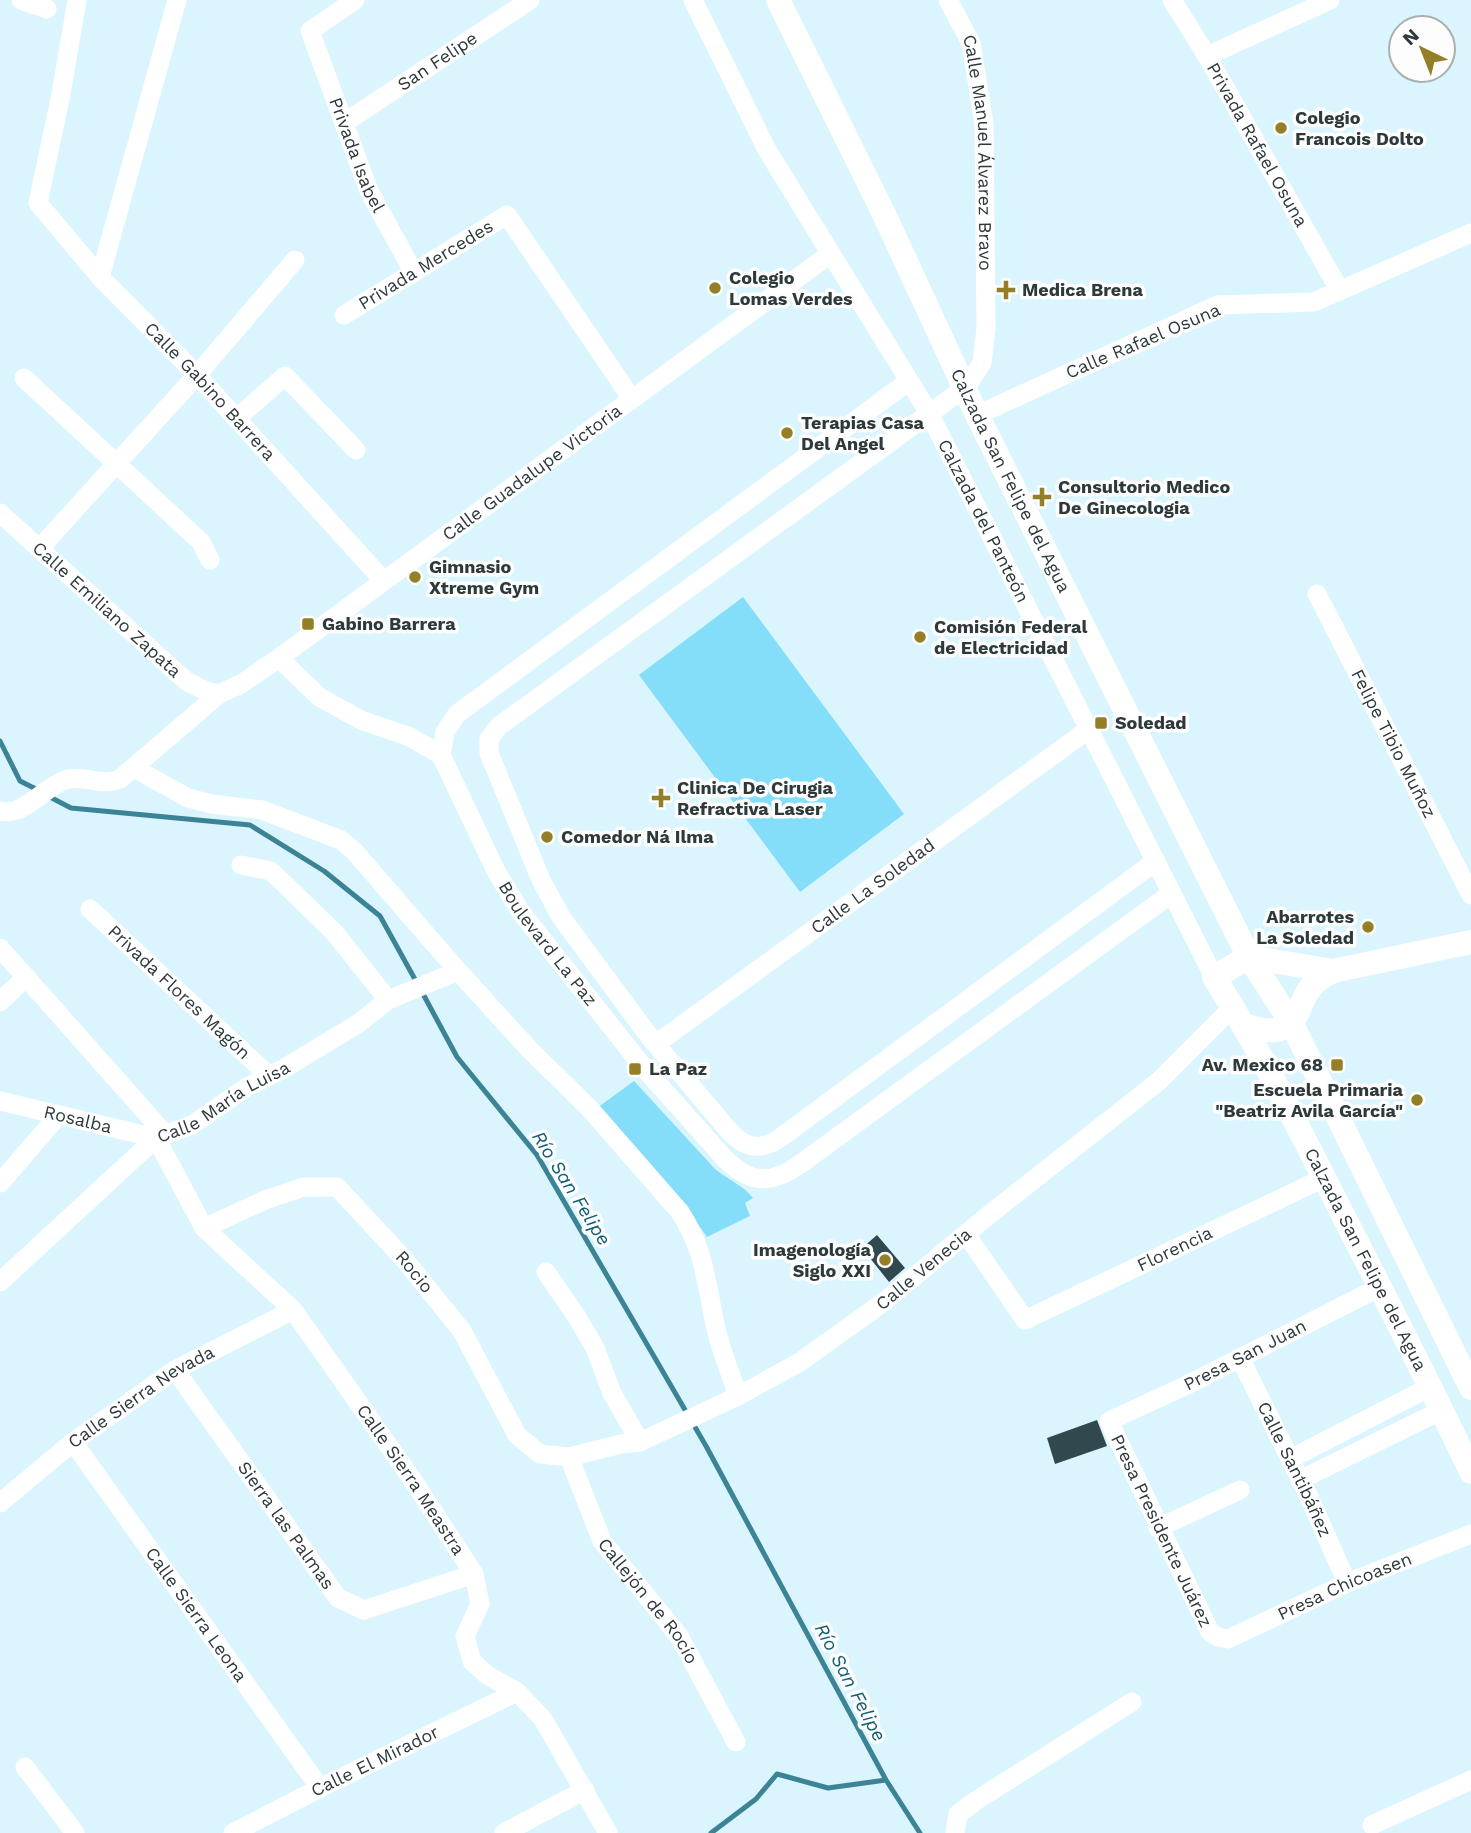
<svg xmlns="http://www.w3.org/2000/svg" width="1471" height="1833" viewBox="0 0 1471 1833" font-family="'Work Sans',sans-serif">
<rect width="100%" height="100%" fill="#daf5fe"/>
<path fill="#84def9" d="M 743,597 L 904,814 L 800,892 L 639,675 Z
M 634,1081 L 715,1169 C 728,1180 743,1185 753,1198 L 745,1203 L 750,1216 L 707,1237 L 681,1200 L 597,1108 Z"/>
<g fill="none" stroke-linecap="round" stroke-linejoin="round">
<path stroke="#3d8396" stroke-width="5" d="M 0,741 L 20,781 L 40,791
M 48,796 L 71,808 L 250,825 L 324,871 L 380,916 L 417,983
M 422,992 L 457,1057 L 537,1155 L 706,1446 L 886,1780 L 920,1833
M 711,1833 L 756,1799 L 777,1774 L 828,1788 L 886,1780"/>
</g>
<path fill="#31484f" d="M 877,1235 L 905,1268 L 889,1282 L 862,1248 Z
M 1097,1420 L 1107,1446 L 1055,1464 L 1047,1438 Z"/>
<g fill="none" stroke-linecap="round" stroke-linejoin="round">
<g stroke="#fff" stroke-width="19">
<path d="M 21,0 L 47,9"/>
<path id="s1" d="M 77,0 L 61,94 L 38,203 L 100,277 L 197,375 L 383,580"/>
<path id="s2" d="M 355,0 L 310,31 L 369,191 L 414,273"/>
<path id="s3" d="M 693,0 L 767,150 L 929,413 L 1214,977"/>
<path id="s4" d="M 948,0 L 971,43 L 984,124 L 986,328 L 982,363 L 966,387 L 499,726 L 489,739 L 489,753 L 541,880 L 561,917 L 649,1036 L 730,1132 C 746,1149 761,1151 780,1138 L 1156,861"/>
<path id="s5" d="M 1172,0 L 1207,56 L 1340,291"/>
<path d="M 1207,56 L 1330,0"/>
<path id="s6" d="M 344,123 L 530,0"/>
<path d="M 100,277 L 177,0"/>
<path id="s7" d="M 344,315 L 507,215 L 632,399"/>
<path d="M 24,378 L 201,542 L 210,560"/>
<path id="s8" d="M 909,381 L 457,714 L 445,732 L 441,755 L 497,873 L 520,911 L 644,1068 L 727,1161 C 752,1184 771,1184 799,1165 L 1172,893"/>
<path d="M 977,415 L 1218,305 L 1314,302 L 1471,233"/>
<path d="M 236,419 L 285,376 L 356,450"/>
<path id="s9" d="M 0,513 L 186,681 L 206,691 L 219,694"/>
<path d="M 39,549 L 197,375 L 295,260"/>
<path id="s10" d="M 1317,594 L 1471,895"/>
<path d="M 279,658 L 319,697 L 361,720 L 410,737 L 441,755"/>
<path d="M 134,768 L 188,798 L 212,804 L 262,810 L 341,840 L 354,851 L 458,971 L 529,1049 L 590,1109 L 680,1212 C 704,1249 706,1281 715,1324 C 720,1348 730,1372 738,1396"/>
<path id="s11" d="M 0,811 C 24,817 44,787 65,780 C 83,774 103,787 120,779 L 219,694 L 241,684 L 279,658 L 830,254"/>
<path d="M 241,865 L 271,871 L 334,932 L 388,1000"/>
<path id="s12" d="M 90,909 L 269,1076"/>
<path d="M 0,948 L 165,1134"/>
<path d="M 0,1002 L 26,977"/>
<path id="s13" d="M 656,1044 L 1089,729"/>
<path id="s14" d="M 0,1101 L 156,1138 L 204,1228 L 293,1310 L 412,1479 L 474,1574 L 480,1604 L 465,1636 L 472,1661 L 487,1675 L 517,1692 L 543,1719 L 608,1833"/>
<path d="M 0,1183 L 58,1116"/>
<path id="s15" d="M 204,1228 L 265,1200 L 304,1187 L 337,1187 L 404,1259 L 462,1331 L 517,1435 L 540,1454 L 569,1457 L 621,1444 L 640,1442 L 738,1396 L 800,1362 L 885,1301 L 985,1218 L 1159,1081 L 1233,1007"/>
<path id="s16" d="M 966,1234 L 1025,1320 L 1324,1178"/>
<path d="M 546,1272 L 577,1317 L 595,1348 L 612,1393 L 640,1442"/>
<path id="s17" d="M 0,1282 L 156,1138 L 192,1125 L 247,1087 L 283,1069 L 359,1023 L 388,1000 L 458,971"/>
<path id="s18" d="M 1380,1287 L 1189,1384 L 1109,1421 L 1210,1632 L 1218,1637 L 1228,1639 L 1347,1583 L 1471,1534"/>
<path id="s19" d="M 1240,1358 L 1310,1499 L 1347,1583"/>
<path id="s20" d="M 175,1370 L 338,1598 L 364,1610 L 474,1574"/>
<path id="s21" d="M 73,1442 L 320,1788"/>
<path id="s22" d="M 569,1457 L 602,1541 L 679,1636 L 736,1742"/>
<path d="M 1290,1459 L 1430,1387"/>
<path d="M 1300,1480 L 1442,1410"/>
<path id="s23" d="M 0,1503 L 73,1442 L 175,1370 L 293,1310"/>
<path d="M 1158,1528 L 1240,1490"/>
<path d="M 25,1767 L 75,1833"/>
<path d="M 1372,1825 L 1471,1780"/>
<path id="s24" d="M 233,1833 L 320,1788 L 517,1692"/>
<path d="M 504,1833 L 585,1790"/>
<path d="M 955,1833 L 958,1814 L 977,1800 L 1132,1702"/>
</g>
<g stroke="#fff" stroke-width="24">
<path id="s25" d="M 778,0 L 883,212 L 977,415 L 1249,957 L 1292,1024 L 1471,1388"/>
<path id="s26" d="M 1333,971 L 1249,957 L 1214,977 C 1262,1053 1302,1135 1343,1215 C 1387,1301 1431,1386 1471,1472"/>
<path d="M 1243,1024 C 1255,1029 1263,1031 1275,1030 C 1299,1029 1298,1002 1311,987 C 1317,979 1325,975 1333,971 L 1471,942"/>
</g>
</g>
<g fill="#937f26" stroke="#fdfdfd" stroke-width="2.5">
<circle cx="1281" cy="128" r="7"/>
<circle cx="715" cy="288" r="7"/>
<path d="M1002.5 279.5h7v7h7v7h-7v7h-7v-7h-7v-7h7z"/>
<circle cx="787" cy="433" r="7"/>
<path d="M1038.5 486.5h7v7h7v7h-7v7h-7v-7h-7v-7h7z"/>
<circle cx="415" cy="577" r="7"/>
<rect x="301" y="617" width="14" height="14" rx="3.5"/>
<circle cx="920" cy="637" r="7"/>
<rect x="1094" y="716" width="14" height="14" rx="3.5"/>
<path d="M657.5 787.5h7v7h7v7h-7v7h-7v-7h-7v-7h7z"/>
<circle cx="547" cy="837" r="7"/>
<circle cx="1368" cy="927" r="7"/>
<rect x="1330" y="1058" width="14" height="14" rx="3.5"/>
<rect x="628" y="1062" width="14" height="14" rx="3.5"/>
<circle cx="1417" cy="1100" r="7"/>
<circle cx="885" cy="1260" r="7"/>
</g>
<g text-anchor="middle" stroke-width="7" stroke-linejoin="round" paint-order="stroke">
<g font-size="18" fill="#2e393c" stroke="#fdfdfd">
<text dy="6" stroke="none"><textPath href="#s6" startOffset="112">San Felipe</textPath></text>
<text dy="6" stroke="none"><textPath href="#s5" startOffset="168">Privada Rafael Osuna</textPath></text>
<text dy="6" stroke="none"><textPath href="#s2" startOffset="187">Privada Isabel</textPath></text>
<text dy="6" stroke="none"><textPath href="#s4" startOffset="159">Calle Manuel Álvarez Bravo</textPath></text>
<text dy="6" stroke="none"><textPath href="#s7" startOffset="96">Privada Mercedes</textPath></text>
<text transform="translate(1143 341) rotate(-23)" y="6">Calle Rafael Osuna</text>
<text dy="6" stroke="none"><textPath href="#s1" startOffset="462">Calle Gabino Barrera</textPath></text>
<text dy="6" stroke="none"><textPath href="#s11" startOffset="644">Calle Guadalupe Victoria</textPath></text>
<text dy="6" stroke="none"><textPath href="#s25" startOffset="534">Calzada San Felipe del Agua</textPath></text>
<text dy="6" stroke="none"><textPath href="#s3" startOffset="597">Calzada del Panteón</textPath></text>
<text dy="6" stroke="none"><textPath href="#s9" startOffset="144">Calle Emiliano Zapata</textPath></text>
<text dy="6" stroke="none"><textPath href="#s10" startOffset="168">Felipe Tibio Muñoz</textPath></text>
<text dy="6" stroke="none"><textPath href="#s13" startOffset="268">Calle La Soledad</textPath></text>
<text dy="6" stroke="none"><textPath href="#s8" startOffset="824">Boulevard La Paz</textPath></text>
<text dy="6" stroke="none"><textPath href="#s12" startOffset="122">Privada Flores Magón</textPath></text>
<text dy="6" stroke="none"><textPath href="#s17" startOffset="289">Calle María Luisa</textPath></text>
<text dy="6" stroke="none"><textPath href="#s14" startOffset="80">Rosalba</textPath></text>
<text dy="6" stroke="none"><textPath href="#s16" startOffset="270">Florencia</textPath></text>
<text dy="6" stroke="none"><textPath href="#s26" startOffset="446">Calzada San Felipe del Agua</textPath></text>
<text dy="6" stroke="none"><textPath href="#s15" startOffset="915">Calle Venecia</textPath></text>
<text dy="6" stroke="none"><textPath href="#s15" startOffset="256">Rocio</textPath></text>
<text transform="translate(1245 1355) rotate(-27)" y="6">Presa San Juan</text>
<text dy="6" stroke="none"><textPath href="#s23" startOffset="177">Calle Sierra Nevada</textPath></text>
<text dy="6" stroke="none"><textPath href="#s19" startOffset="124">Calle Santibáñez</textPath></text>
<text dy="6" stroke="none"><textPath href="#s14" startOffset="590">Calle Sierra Meastra</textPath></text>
<text dy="6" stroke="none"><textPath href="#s20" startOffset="191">Sierra las Palmas</textPath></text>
<text dy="6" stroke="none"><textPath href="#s18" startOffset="424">Presa Presidente Juárez</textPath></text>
<text dy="6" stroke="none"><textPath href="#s18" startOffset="684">Presa Chicoasen</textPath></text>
<text dy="6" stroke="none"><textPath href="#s22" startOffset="166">Callejón de Rocío</textPath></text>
<text dy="6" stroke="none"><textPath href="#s21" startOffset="212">Calle Sierra Leona</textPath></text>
<text dy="6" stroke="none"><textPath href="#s24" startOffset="159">Calle El Mirador</textPath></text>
</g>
<g font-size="18" font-weight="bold" fill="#2e393c" stroke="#fdfdfd" text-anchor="start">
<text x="1295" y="124">Colegio<tspan x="1295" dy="21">Francois Dolto</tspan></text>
<text x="729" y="284">Colegio<tspan x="729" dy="21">Lomas Verdes</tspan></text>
<text x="1022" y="296">Medica Brena</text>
<text x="801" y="429">Terapias Casa<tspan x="801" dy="21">Del Angel</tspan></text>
<text x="1058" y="493">Consultorio Medico<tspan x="1058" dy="21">De Ginecologia</tspan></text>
<text x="429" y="573">Gimnasio<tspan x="429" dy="21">Xtreme Gym</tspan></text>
<text x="322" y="630">Gabino Barrera</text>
<text x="934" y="633">Comisión Federal<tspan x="934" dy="21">de Electricidad</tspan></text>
<text x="1115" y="729">Soledad</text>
<text x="677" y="794">Clinica De Cirugia<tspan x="677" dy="21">Refractiva Laser</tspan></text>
<text x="561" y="843">Comedor Ná Ilma</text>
<text x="1354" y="923" text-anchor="end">Abarrotes<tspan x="1354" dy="21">La Soledad</tspan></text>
<text x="1323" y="1071" text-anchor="end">Av. Mexico 68</text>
<text x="649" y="1075">La Paz</text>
<text x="1403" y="1096" text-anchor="end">Escuela Primaria<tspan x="1403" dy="21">"Beatriz Avila García"</tspan></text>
<text x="871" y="1256" text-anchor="end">Imagenología<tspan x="871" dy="21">Siglo XXI</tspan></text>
</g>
<g font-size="19" font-style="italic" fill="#115e71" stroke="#fdfdfd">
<text transform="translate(572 1188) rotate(58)" y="7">Río San Felipe</text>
<text transform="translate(851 1682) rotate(62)" y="7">Río San Felipe</text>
</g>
</g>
<g transform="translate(1422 49) rotate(317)"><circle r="33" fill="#fdfdfd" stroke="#aaafb0" stroke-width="2"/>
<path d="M0-5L12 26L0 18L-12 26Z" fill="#937f26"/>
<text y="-10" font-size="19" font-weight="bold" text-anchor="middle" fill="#2e393c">N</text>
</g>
</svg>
